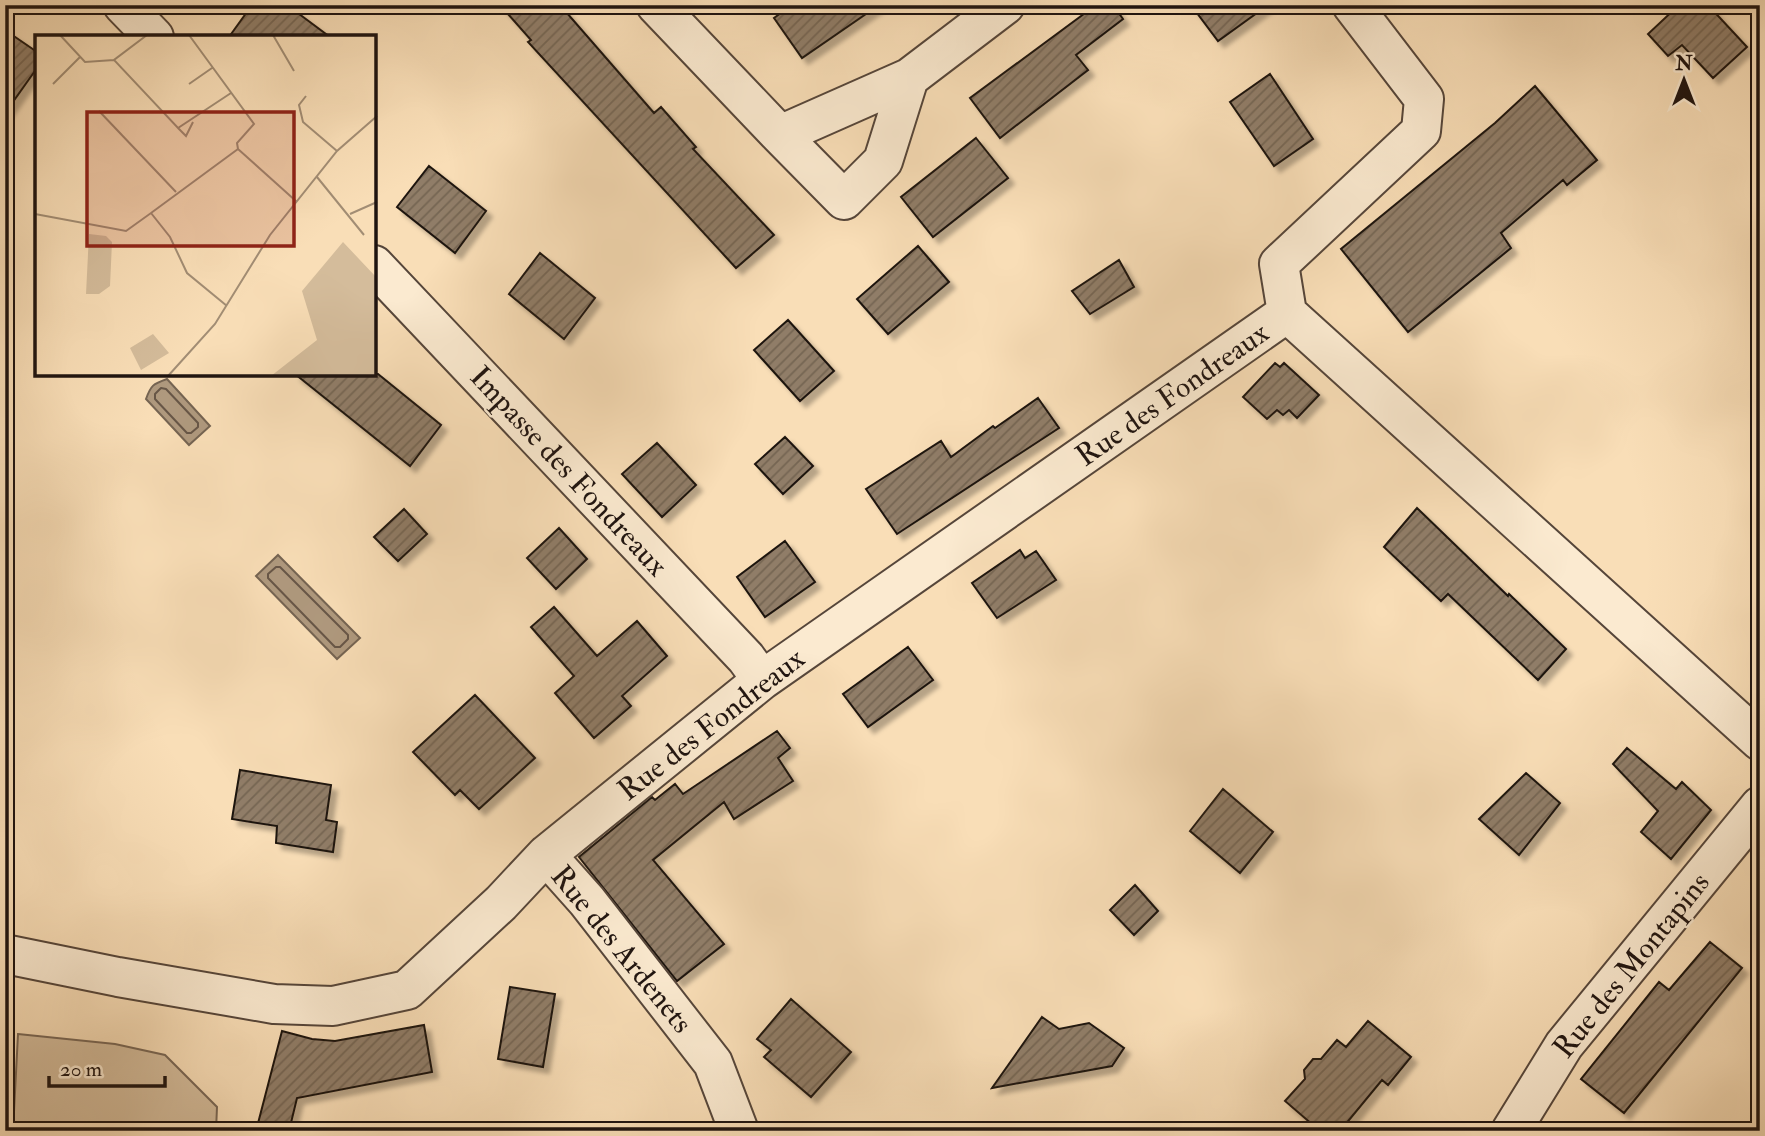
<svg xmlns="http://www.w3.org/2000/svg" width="1765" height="1136" viewBox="0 0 1765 1136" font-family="'IM FELL Double Pica',serif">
<defs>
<pattern id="building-hatch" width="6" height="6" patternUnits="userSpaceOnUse" patternTransform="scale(1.75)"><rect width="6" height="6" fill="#907d67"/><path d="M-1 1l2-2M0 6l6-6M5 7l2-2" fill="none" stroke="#756553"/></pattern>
<filter id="shadow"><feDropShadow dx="6" dy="6" stdDeviation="2" flood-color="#0004"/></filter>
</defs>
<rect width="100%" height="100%" fill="#f9deb7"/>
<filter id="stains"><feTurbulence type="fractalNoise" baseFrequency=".00286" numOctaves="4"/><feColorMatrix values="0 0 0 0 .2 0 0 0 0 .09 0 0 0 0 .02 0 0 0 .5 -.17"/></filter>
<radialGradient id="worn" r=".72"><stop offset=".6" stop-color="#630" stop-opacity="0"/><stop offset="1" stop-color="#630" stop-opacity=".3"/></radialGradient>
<path fill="#d4bc9b" stroke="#7a6856" stroke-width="2" d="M 18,1034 L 115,1044 L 165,1055 L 217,1107 L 216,1131 L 13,1131 Z"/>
<path fill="#af997e" stroke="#756452" stroke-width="2" d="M 167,379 L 210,426 L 189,445 L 146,399 C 151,385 153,384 167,379 Z
M 278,555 L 360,638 L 337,659 L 256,576 Z"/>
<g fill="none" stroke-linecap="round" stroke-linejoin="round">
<path stroke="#675647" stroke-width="2" d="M 161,388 L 166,389 L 198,423 L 198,427 L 191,433 L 187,433 L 155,399 L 155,394 Z
M 276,567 L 280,567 L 348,635 L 348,639 L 340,647 L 335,647 L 268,578 L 268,574 Z"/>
</g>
<path fill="url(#building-hatch)" stroke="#1f1410" stroke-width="2" filter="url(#shadow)" d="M 252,5 L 287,5 L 330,37 L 229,37 Z
M 500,5 L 560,5 L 654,113 L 661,107 L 696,147 L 693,149 L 774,235 L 736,268 L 528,42 L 531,40 Z
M 792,5 L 879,5 L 802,58 L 774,18 Z
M 1096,5 L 1113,5 L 1123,19 L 1076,55 L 1088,70 L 1000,138 L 970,98 Z
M 1191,5 L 1268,5 L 1218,41 Z
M 1679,5 L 1708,5 L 1747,47 L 1713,78 L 1682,45 L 1668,56 L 1648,34 Z
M 5,30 L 37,52 L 37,68 L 5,113 Z
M 1270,74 L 1313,139 L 1274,166 L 1230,102 Z
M 1535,86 L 1597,160 L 1567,185 L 1563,180 L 1501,233 L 1511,248 L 1408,332 L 1341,249 L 1495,123 Z
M 976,138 L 1008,178 L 933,237 L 901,197 Z
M 429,166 L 486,211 L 455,253 L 397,207 Z
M 918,246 L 949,282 L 888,334 L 857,299 Z
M 540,253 L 595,298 L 564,339 L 509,294 Z
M 1119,260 L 1134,287 L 1090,314 L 1072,291 Z
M 788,320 L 834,371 L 800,401 L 754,350 Z
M 1275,363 L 1280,367 L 1284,363 L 1319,395 L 1297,418 L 1289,410 L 1283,415 L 1277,410 L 1267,419 L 1243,397 Z
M 295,374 L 378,374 L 441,425 L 410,466 Z
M 1038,398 L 1059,428 L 897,534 L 866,489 L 941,441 L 951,457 L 993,426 L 995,428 Z
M 785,437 L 813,466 L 783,494 L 755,464 Z
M 657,443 L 696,485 L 662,517 L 622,474 Z
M 1417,508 L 1508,596 L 1509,594 L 1566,649 L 1538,680 L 1448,594 L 1441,601 L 1384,547 Z
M 404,509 L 427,534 L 398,561 L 374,537 Z
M 559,528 L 587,559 L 556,589 L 527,558 Z
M 785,541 L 815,582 L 765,617 L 737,577 Z
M 1020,550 L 1025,558 L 1036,551 L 1056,580 L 997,618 L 972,583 Z
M 554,607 L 597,656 L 637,621 L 667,656 L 622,696 L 631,706 L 594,738 L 555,693 L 574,676 L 531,627 Z
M 908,647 L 933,680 L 868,727 L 843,694 Z
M 475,695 L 535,758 L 479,809 L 460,790 L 455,795 L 413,752 Z
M 777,731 L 790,748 L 778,758 L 793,781 L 734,819 L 724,802 L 653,860 L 724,944 L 677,981 L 579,857 L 652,797 L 655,800 L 675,784 L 683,794 Z
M 1627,748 L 1676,789 L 1682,782 L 1711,810 L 1671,859 L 1641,832 L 1658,811 L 1613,764 Z
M 240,770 L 331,785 L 326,820 L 337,822 L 333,852 L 276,843 L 277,826 L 232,819 Z
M 1526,773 L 1560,803 L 1519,855 L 1479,819 Z
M 1223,789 L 1273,832 L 1240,873 L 1190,831 Z
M 1135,885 L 1158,911 L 1134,935 L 1110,910 Z
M 1710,942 L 1742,968 L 1624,1113 L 1581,1079 L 1659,982 L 1669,990 Z
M 510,987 L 555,994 L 543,1067 L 498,1059 Z
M 791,999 L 851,1052 L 811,1097 L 764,1057 L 771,1050 L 757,1039 Z
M 1042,1017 L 1059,1029 L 1089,1023 L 1124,1048 L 1112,1066 L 992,1088 Z
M 1368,1021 L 1411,1057 L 1388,1085 L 1382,1080 L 1340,1131 L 1320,1131 L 1285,1101 L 1305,1079 L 1304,1070 L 1313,1059 L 1321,1059 L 1337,1040 L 1346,1047 Z
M 424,1025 L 432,1072 L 297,1098 L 289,1131 L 256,1131 L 282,1031 L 312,1039 L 335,1041 Z"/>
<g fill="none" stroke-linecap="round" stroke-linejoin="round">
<defs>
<path id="minor" d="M 123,5 L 154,37
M 656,5 L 780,135 L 909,78 L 1005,5
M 780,135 L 844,200 L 883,161 L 909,78
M 374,265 L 746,658 L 762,680
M 1287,313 L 1279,264 L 1421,131 L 1424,99 L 1352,5
M 546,855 L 762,680 L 1287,313 L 1760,741
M 5,954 L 118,977 L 274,1004 L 333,1006 L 407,990 L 501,903 L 546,855 L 587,901 L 713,1063 L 739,1131
M 1511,1131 L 1564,1045 L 1760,806"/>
</defs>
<use href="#minor" stroke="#56463a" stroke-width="42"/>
<use href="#minor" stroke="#fbead0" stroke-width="38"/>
</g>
<g text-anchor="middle" stroke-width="5" stroke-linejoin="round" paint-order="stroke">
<g font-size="30" fill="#1f1410" stroke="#fbead0">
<text transform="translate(1172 394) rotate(-35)" y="10">Rue des Fondreaux</text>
<text transform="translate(569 471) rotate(47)" y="10">Impasse des Fondreaux</text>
<text transform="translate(711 724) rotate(-38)" y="10">Rue des Fondreaux</text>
<text transform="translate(622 949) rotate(51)" y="10">Rue des Ardenets</text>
<text transform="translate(1631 965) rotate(-51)" y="10">Rue des Montapins</text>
</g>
</g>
<g transform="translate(35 35)">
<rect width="341" height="341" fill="#f9deb7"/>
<path d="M 308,207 L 341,242 L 341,341 L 236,341 L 282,305 L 267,256 Z" fill="#d4bc9b"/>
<path d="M 54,199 L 71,201 L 77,207 L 75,251 L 64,259 L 51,259 ZM 118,299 L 134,318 L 106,335 L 95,313 Z" fill="#d4bc9b"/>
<path fill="none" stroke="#a28d74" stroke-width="2" d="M 25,0 L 50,27 L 79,25M 112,0 L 79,25 L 143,93 L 196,58M 154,0 L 219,89 L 202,108 L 203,114M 238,0 L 259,36M 18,49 L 45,22M 154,49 L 177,33M 271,61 L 264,70 L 268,87 L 302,116M 64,76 L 141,157M 143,93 L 151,101 L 158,87M 282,142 L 329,200M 116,178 L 203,114 L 262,167M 0,179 L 91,196 L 116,178 L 135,202 L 152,238 L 192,271M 315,179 L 342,167M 133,341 L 180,289 L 235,200 L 302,116 L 342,81"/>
<path fill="#8f2418" fill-opacity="0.15" stroke="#8f2418" stroke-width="3.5" d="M 52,77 L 259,77 L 259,211 L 52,211 Z"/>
<rect width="341" height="341" fill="none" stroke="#1f1410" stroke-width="3.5"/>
</g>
<rect width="1765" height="1136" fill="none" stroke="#f9deb7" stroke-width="28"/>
<rect x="7" y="7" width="1751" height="1122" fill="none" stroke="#1f1410" stroke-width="3.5"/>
<rect x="14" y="14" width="1737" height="1108" fill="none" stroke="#1f1410" stroke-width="2"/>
<g transform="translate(1684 80)" stroke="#fbead0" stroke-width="5" paint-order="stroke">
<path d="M0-5L12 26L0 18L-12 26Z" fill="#1f1410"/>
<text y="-10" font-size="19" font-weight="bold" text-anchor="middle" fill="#1f1410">N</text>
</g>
<path d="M49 1076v10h116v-10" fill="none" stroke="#1f1410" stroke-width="3.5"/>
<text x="60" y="1076" font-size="21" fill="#1f1410" stroke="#fbead0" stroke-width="5" paint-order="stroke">20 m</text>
<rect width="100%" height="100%" filter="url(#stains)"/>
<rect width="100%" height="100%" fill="url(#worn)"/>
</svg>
